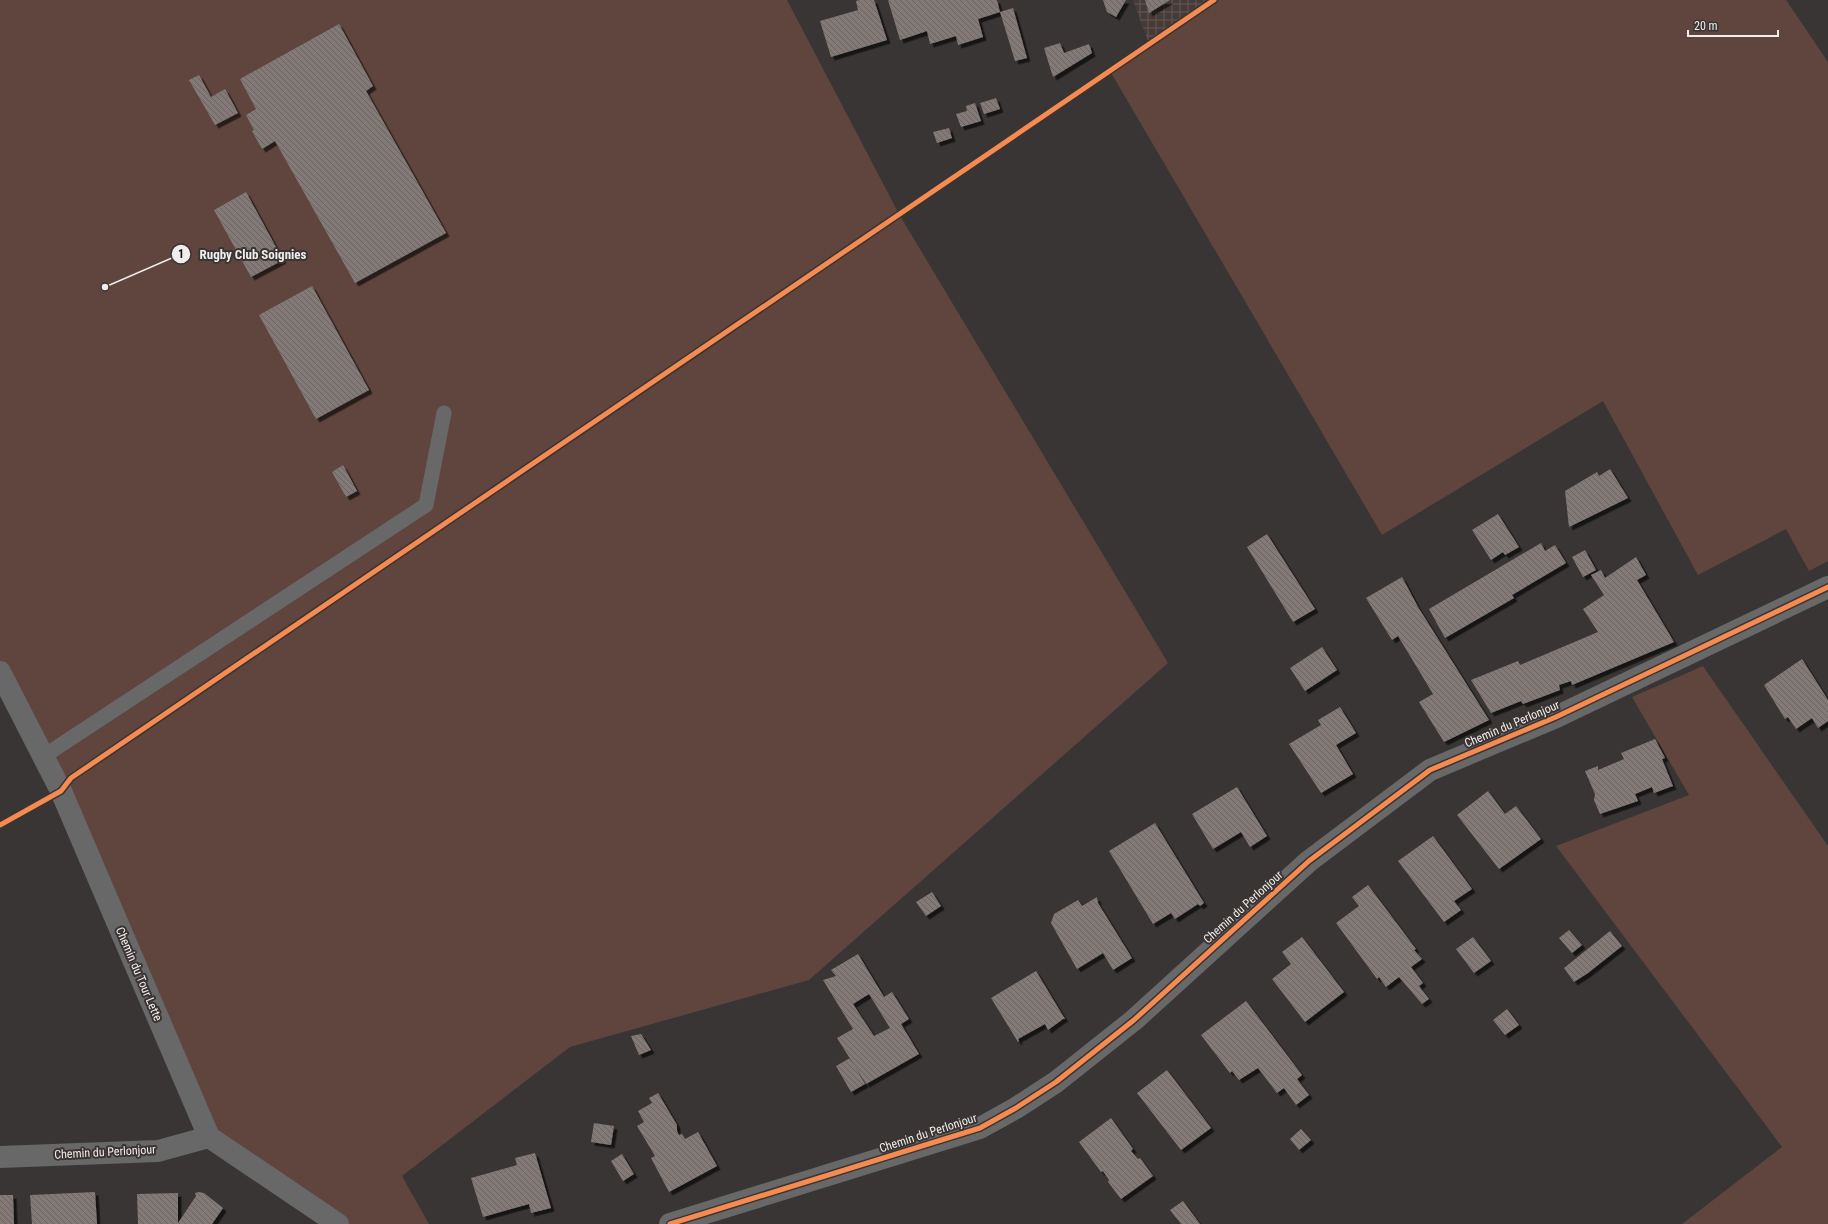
<svg xmlns="http://www.w3.org/2000/svg" width="1828" height="1224" viewBox="0 0 1828 1224" font-family="'Roboto Condensed',sans-serif">
<defs>
<pattern id="industrial-grid" width="8" height="8" patternUnits="userSpaceOnUse"><rect width="8" height="8" fill="#473b38"/><path d="M0 4h8M4 0v8" fill="none" stroke="#625855"/></pattern>
<pattern id="building-back-hatch" width="6" height="6" patternUnits="userSpaceOnUse"><rect width="6" height="6" fill="#837977"/><path d="M-1 5l2 2M0 0l6 6M5-1l2 2" fill="none" stroke="#6b6564"/></pattern>
<filter id="shadow"><feDropShadow dx="3.5" dy="3.5" stdDeviation="0" flood-color="#0009"/></filter>
</defs>
<rect width="100%" height="100%" fill="#383534"/>
<path fill="url(#industrial-grid)" d="M 1133,0 L 1214,0 L 1149,44 Z"/>
<path fill="#5f453e" d="M 0,0 L 787,0 L 899,214 L 1168,663 L 809,980 L 570,1047 L 402,1176 L 429,1224 L 338,1224 L 209,1137 L 0,672 Z
M 1213,0 L 1786,0 L 1828,62 L 1828,561 L 1809,571 L 1786,529 L 1698,575 L 1603,401 L 1382,535 L 1110,71 Z
M 1703,666 L 1828,846 L 1828,1224 L 1682,1224 L 1782,1147 L 1556,846 L 1689,795 L 1632,697 Z"/>
<path fill="url(#building-back-hatch)" fill-rule="evenodd" filter="url(#shadow)" d="M 859,0 L 874,0 L 887,40 L 831,57 L 820,21 L 858,10 L 856,1 Z
M 888,0 L 997,0 L 1000,12 L 978,19 L 983,37 L 958,45 L 956,36 L 930,44 L 927,31 L 900,40 Z
M 1103,0 L 1126,0 L 1116,17 L 1107,12 Z
M 1145,0 L 1170,0 L 1149,13 Z
M 1013,8 L 1027,58 L 1015,61 L 1000,12 Z
M 339,24 L 373,86 L 366,91 L 446,233 L 355,283 L 275,141 L 262,149 L 252,131 L 254,130 L 246,115 L 256,109 L 240,79 Z
M 1060,43 L 1064,53 L 1089,44 L 1092,53 L 1053,77 L 1044,48 Z
M 199,75 L 211,97 L 225,89 L 238,113 L 215,125 L 189,80 Z
M 996,98 L 1000,109 L 984,114 L 980,103 Z
M 975,103 L 981,121 L 961,127 L 956,114 L 967,111 L 966,106 Z
M 949,128 L 952,138 L 937,143 L 933,132 Z
M 246,192 L 283,260 L 251,277 L 214,210 Z
M 312,286 L 369,390 L 316,419 L 259,315 Z
M 343,465 L 357,491 L 346,497 L 332,472 Z
M 1610,469 L 1628,498 L 1569,527 L 1565,491 L 1597,472 L 1599,476 Z
M 1498,514 L 1519,547 L 1505,555 L 1503,552 L 1491,560 L 1472,530 Z
M 1267,534 L 1315,609 L 1293,622 L 1247,547 Z
M 1541,543 L 1545,551 L 1555,545 L 1566,563 L 1512,595 L 1514,598 L 1445,638 L 1429,609 Z
M 1585,550 L 1596,570 L 1583,577 L 1572,557 Z
M 1636,557 L 1646,575 L 1637,580 L 1674,642 L 1572,685 L 1571,681 L 1559,685 L 1560,690 L 1523,704 L 1521,701 L 1491,713 L 1471,680 L 1518,661 L 1520,665 L 1598,632 L 1583,609 L 1604,595 L 1591,575 L 1601,570 L 1605,578 Z
M 1402,577 L 1418,607 L 1489,720 L 1444,742 L 1419,702 L 1433,694 L 1398,636 L 1392,640 L 1366,598 Z
M 1322,647 L 1337,670 L 1305,691 L 1290,668 Z
M 1802,659 L 1828,700 L 1828,721 L 1818,728 L 1812,718 L 1796,729 L 1788,717 L 1785,719 L 1764,685 Z
M 1340,707 L 1356,733 L 1336,745 L 1353,774 L 1321,793 L 1289,744 L 1321,725 L 1318,720 Z
M 1655,739 L 1665,758 L 1662,759 L 1673,786 L 1654,793 L 1652,787 L 1635,794 L 1638,801 L 1600,814 L 1594,800 L 1595,794 L 1585,771 L 1598,766 L 1598,770 L 1624,759 L 1621,753 Z
M 1237,787 L 1267,836 L 1250,847 L 1241,832 L 1213,849 L 1192,814 Z
M 1488,791 L 1505,814 L 1516,806 L 1541,839 L 1499,869 L 1457,815 Z
M 1155,823 L 1204,903 L 1200,906 L 1198,904 L 1175,919 L 1171,913 L 1153,924 L 1109,851 Z
M 1433,836 L 1472,889 L 1454,901 L 1461,910 L 1444,922 L 1398,861 Z
M 1368,885 L 1416,949 L 1414,950 L 1422,959 L 1411,967 L 1423,983 L 1419,986 L 1429,999 L 1422,1004 L 1399,977 L 1386,987 L 1379,977 L 1377,979 L 1336,923 L 1359,906 L 1352,897 Z
M 932,892 L 941,906 L 926,916 L 916,902 Z
M 1097,897 L 1098,903 L 1132,958 L 1113,970 L 1103,953 L 1077,969 L 1051,923 L 1054,914 L 1078,900 L 1082,906 Z
M 1569,930 L 1582,945 L 1572,953 L 1559,938 Z
M 1610,931 L 1622,946 L 1588,973 L 1574,982 L 1564,968 Z
M 1302,937 L 1344,992 L 1305,1022 L 1272,979 L 1291,964 L 1282,952 Z
M 1473,937 L 1491,961 L 1474,973 L 1456,949 Z
M 858,954 L 884,997 L 892,992 L 909,1019 L 901,1024 L 919,1054 L 866,1084 L 837,1038 L 853,1029 L 823,980 L 836,976 L 831,970 ZM 869,994 L 890,1028 L 874,1036 L 853,1004 Z
M 1036,971 L 1065,1019 L 1063,1019 L 1048,1030 L 1045,1024 L 1018,1039 L 1019,1041 L 1018,1042 L 991,998 Z
M 1246,1001 L 1302,1075 L 1297,1079 L 1309,1095 L 1296,1105 L 1284,1088 L 1277,1093 L 1258,1068 L 1239,1080 L 1232,1071 L 1230,1073 L 1201,1035 Z
M 1507,1009 L 1519,1025 L 1505,1035 L 1493,1020 Z
M 641,1034 L 651,1050 L 639,1055 L 631,1036 Z
M 850,1058 L 865,1084 L 851,1092 L 836,1066 Z
M 1167,1070 L 1211,1128 L 1181,1150 L 1137,1093 Z
M 658,1093 L 677,1125 L 677,1131 L 679,1135 L 682,1134 L 685,1139 L 698,1132 L 717,1166 L 669,1192 L 651,1158 L 655,1156 L 637,1126 L 644,1122 L 638,1111 L 652,1103 L 649,1098 Z
M 1111,1118 L 1133,1149 L 1131,1151 L 1138,1159 L 1140,1158 L 1153,1176 L 1121,1199 L 1108,1182 L 1109,1180 L 1103,1171 L 1101,1172 L 1079,1142 Z
M 594,1123 L 614,1126 L 611,1145 L 591,1142 Z
M 1301,1129 L 1311,1140 L 1299,1150 L 1290,1139 Z
M 535,1153 L 551,1208 L 531,1213 L 529,1204 L 483,1217 L 471,1178 L 517,1165 L 515,1158 Z
M 622,1154 L 634,1174 L 623,1181 L 611,1161 Z
M 95,1192 L 97,1224 L 32,1224 L 30,1195 Z
M 199,1192 L 204,1193 L 223,1208 L 212,1224 L 138,1224 L 137,1194 L 178,1193 L 178,1223 L 196,1196 L 195,1193 Z
M 0,1195 L 13,1195 L 14,1224 L 0,1224 Z
M 1183,1201 L 1200,1224 L 1181,1224 L 1170,1210 Z"/>
<g fill="none" stroke-linecap="round" stroke-linejoin="round">
<path stroke="#686869" stroke-width="15" d="M 44,756 L 426,505 L 444,413"/>
<path stroke="#686869" stroke-width="22" d="M 0,672 L 61,791 L 209,1137 L 338,1224
M 0,1157 L 158,1151 L 209,1137
M 670,1224 L 980,1128 L 1016,1108 L 1056,1082 L 1134,1020 L 1309,861 L 1430,770 L 1556,717 L 1828,587"/>
<defs>
<path id="cycleway" d="M 0,825 L 61,791 L 71,778 L 1214,0
M 670,1224 L 980,1128 L 1016,1108 L 1056,1082 L 1134,1020 L 1309,861 L 1430,770 L 1556,717 L 1828,587"/>
</defs>
<use href="#cycleway" stroke="#3a3432" stroke-width="8"/>
<use href="#cycleway" stroke="#f68b52" stroke-width="5"/>
</g>
<g text-anchor="middle" stroke-width="4" stroke-linejoin="round" paint-order="stroke">
<g font-size="12" fill="#f1edec" stroke="#3a3432">
<text transform="translate(1512 724) rotate(-23)" y="4">Chemin du Perlonjour</text>
<text transform="translate(1243 907) rotate(-42)" y="4">Chemin du Perlonjour</text>
<text transform="translate(139 974) rotate(67)" y="4">Chemin du Tour Lette</text>
<text transform="translate(928 1133) rotate(-18)" y="4">Chemin du Perlonjour</text>
<text transform="translate(105 1152) rotate(-3)" y="4">Chemin du Perlonjour</text>
</g>
</g>
<path fill="none" stroke="#f1edec" stroke-width="1.5" d="M105 287L181 254"/>
<g fill="#f1edec" stroke="#3a3432" stroke-width="1.5">
<circle cx="105" cy="287" r="4"/>
<circle cx="181" cy="254" r="10"/>
</g>
<g font-size="12" text-anchor="middle" font-weight="bold" fill="#111">
<text x="181" y="258">1</text>
</g>
<g font-size="13" text-anchor="middle" font-weight="bold" fill="#f1edec" stroke="#3a3432" stroke-width="4" stroke-linejoin="round" paint-order="stroke">
<text x="253" y="259">Rugby Club Soignies</text>
</g>
<path d="M1688 30v6h90v-6" fill="none" stroke="#f1edec" stroke-width="2"/>
<text x="1694" y="30" font-size="12" fill="#f1edec" stroke="#3a3432" stroke-width="3" paint-order="stroke">20 m</text>
</svg>
